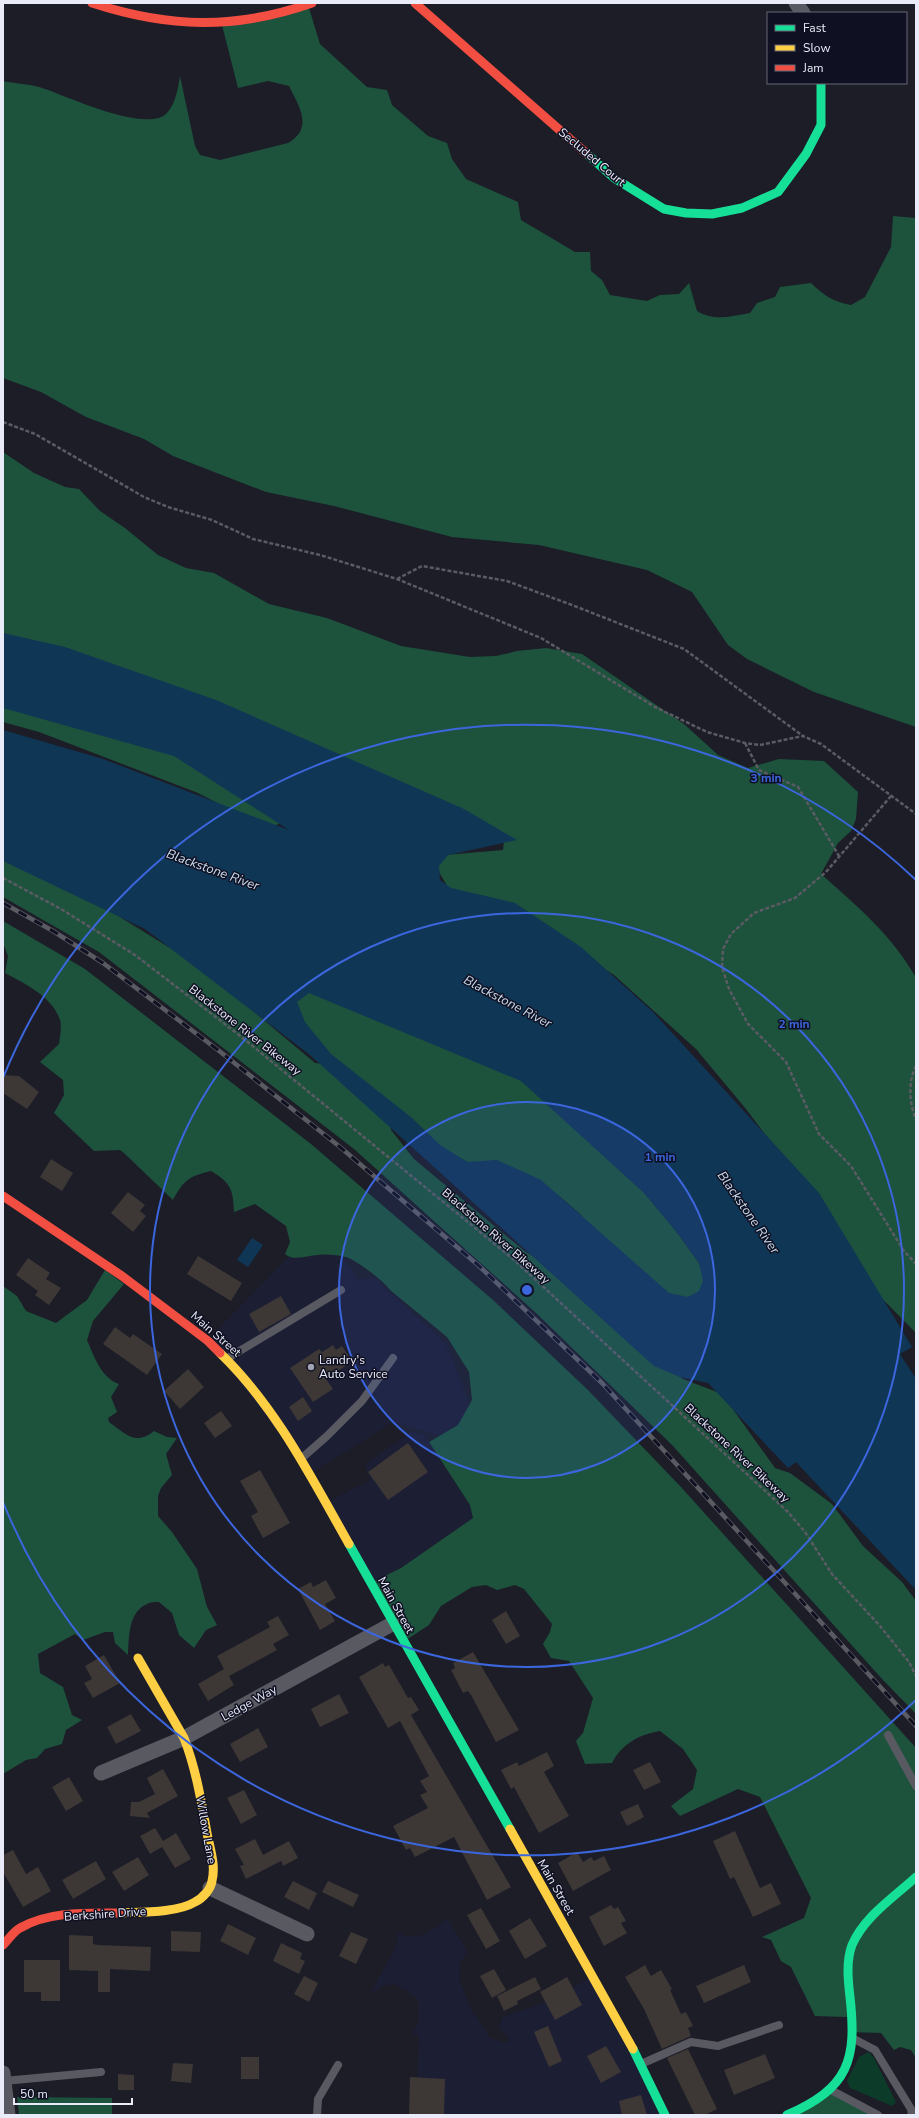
<svg xmlns="http://www.w3.org/2000/svg" width="919" height="2118" viewBox="0 0 919 2118" font-family="'Nunito Sans',sans-serif">
<rect width="100%" height="100%" fill="#1c1d27"/>
<path fill="#1c1e34" d="M 308,1237 L 344,1259 L 358,1280 L 374,1277 L 446,1344 L 472,1409 L 458,1441 L 393,1422 L 310,1474 L 208,1341 L 216,1331 Z
M 412,1431 L 424,1435 L 470,1505 L 473,1518 L 401,1568 L 368,1584 L 328,1502 L 356,1487 L 365,1485 L 370,1479 L 365,1464 Z
M 447,1918 L 468,1952 L 460,1963 L 459,1979 L 470,2007 L 489,2037 L 503,2043 L 510,2041 L 499,2027 L 503,2017 L 558,1998 L 589,1978 L 664,2115 L 416,2115 L 419,2035 L 412,2033 L 419,2021 L 418,2000 L 411,1993 L 394,1984 L 385,1985 L 371,1993 L 396,1946 L 399,1932 L 406,1937 L 423,1935 L 442,1924 Z"/>
<path fill="#0c3b2a" d="M 869,2052 L 874,2058 L 896,2102 L 892,2106 L 850,2088 L 847,2081 L 859,2057 Z"/>
<path fill="#1d523d" d="M 309,8 L 320,44 L 367,87 L 387,90 L 392,105 L 428,136 L 447,143 L 452,159 L 466,179 L 518,202 L 521,220 L 575,252 L 590,252 L 591,271 L 602,280 L 610,295 L 647,301 L 660,295 L 679,294 L 689,283 L 697,311 C 715,322 731,316 750,313 L 757,303 L 775,297 L 780,287 L 811,283 C 823,295 834,302 851,305 L 865,297 L 891,247 L 893,216 L 916,218 L 916,727 L 814,692 L 747,659 L 728,645 L 692,592 L 647,570 L 539,545 L 452,537 L 334,506 L 266,492 L 173,456 L 144,439 L 86,417 L 41,392 L 3,378 L 3,81 C 17,84 32,84 45,89 C 69,97 147,134 167,113 C 176,103 178,88 180,76 L 195,146 L 200,155 L 220,160 L 288,143 C 314,128 299,106 289,86 L 268,81 L 238,88 L 222,25 Z
M 3,452 L 34,473 L 65,487 L 79,489 L 100,511 L 125,528 L 158,555 L 186,568 L 214,573 L 269,604 L 327,618 L 401,646 L 470,657 L 496,656 L 517,651 L 546,648 L 582,654 L 684,724 L 718,755 L 748,768 L 779,759 L 824,761 L 858,792 L 856,819 L 851,831 L 838,843 L 821,874 C 856,905 893,936 916,978 L 916,1333 L 850,1266 L 770,1141 L 746,1109 L 696,1049 L 614,975 L 563,943 L 449,889 L 436,867 L 445,855 L 503,850 L 504,841 L 3,633 Z
M 3,697 L 160,746 L 277,818 L 279,824 L 273,826 L 256,823 L 198,793 L 39,732 L 3,722 Z
M 3,856 L 62,881 L 220,979 L 247,1006 L 315,1063 L 329,1064 L 275,983 L 304,981 L 517,1074 L 626,1171 L 676,1231 L 699,1263 L 708,1291 L 700,1303 L 669,1293 L 606,1243 L 579,1213 L 558,1195 L 467,1162 L 388,1115 L 391,1130 L 414,1159 L 510,1239 L 526,1252 L 544,1262 L 683,1379 L 717,1392 L 727,1401 L 775,1468 L 790,1473 L 832,1504 L 863,1546 L 902,1582 L 916,1601 L 916,1714 L 883,1680 L 672,1445 L 536,1313 L 354,1149 L 99,952 L 3,897 Z
M 3,921 L 85,969 L 311,1144 L 493,1300 L 587,1389 L 681,1487 L 916,1748 L 916,2058 L 911,2050 L 900,2047 L 894,2050 L 881,2033 L 848,2032 L 847,2017 L 815,2016 L 791,1967 L 781,1961 L 771,1940 L 762,1937 L 804,1918 L 811,1898 L 760,1797 L 738,1789 L 680,1816 L 671,1806 L 693,1789 L 697,1770 L 683,1749 L 660,1731 C 638,1735 622,1744 612,1763 L 585,1764 L 576,1741 L 583,1733 L 593,1698 L 569,1661 L 551,1658 L 543,1644 L 550,1632 L 552,1624 L 524,1589 L 515,1585 L 497,1590 L 486,1585 L 472,1587 L 441,1606 L 429,1625 L 403,1642 L 368,1584 L 401,1568 L 473,1518 L 470,1505 L 429,1442 L 458,1425 L 472,1400 L 469,1372 L 447,1337 L 390,1290 C 384,1281 356,1260 346,1257 C 338,1255 326,1254 318,1255 C 307,1255 294,1262 285,1254 L 290,1242 L 286,1226 L 255,1204 L 234,1212 C 233,1189 231,1183 211,1171 C 189,1176 183,1181 173,1200 L 125,1154 L 120,1150 L 94,1151 L 54,1113 L 64,1095 L 63,1080 L 40,1062 L 59,1044 C 60,1037 62,1026 60,1020 C 52,996 25,984 5,973 L 8,956 L 3,943 Z
M 105,1270 L 124,1284 L 93,1321 L 87,1340 C 94,1356 101,1378 119,1384 L 111,1397 L 117,1412 L 108,1418 L 109,1422 C 126,1434 135,1446 154,1431 L 167,1437 L 177,1438 L 166,1454 L 172,1475 L 161,1488 L 158,1496 L 158,1516 L 172,1532 L 197,1569 L 207,1607 L 217,1625 L 206,1630 L 194,1648 L 179,1635 L 172,1613 L 159,1602 C 156,1602 150,1602 147,1604 C 128,1612 129,1638 128,1655 L 115,1643 L 113,1632 L 105,1632 L 83,1640 L 75,1634 L 38,1654 L 40,1673 L 63,1687 L 72,1715 L 82,1720 L 66,1730 L 62,1744 L 45,1749 L 37,1758 L 26,1760 L 3,1774 L 3,1286 L 17,1296 L 26,1311 L 56,1323 L 87,1300 Z
M 831,2089 L 878,2115 L 787,2115 Z
M 17,2097 L 112,2098 L 112,2115 L 19,2115 Z"/>
<path fill="#103656" fill-rule="evenodd" d="M 3,633 L 65,647 L 216,700 L 464,809 L 517,840 L 448,855 L 439,866 L 440,880 L 451,888 L 515,903 L 581,947 L 653,1012 L 819,1193 L 912,1347 L 900,1354 L 916,1379 L 916,1590 L 796,1462 L 788,1468 L 708,1383 L 680,1377 L 654,1366 L 310,1055 L 145,929 L 3,861 L 3,730 L 103,759 L 289,830 L 174,756 L 3,708 ZM 309,993 L 521,1081 L 644,1193 L 676,1231 L 699,1263 L 703,1281 L 699,1291 L 688,1297 L 669,1293 L 541,1180 L 497,1160 L 467,1162 L 440,1145 L 412,1118 L 331,1054 L 305,1022 L 297,1002 Z
M 252,1238 L 263,1245 L 248,1267 L 237,1260 Z"/>
<path fill="#3d3736" d="M 3,1075 L 19,1076 L 39,1092 L 27,1109 L 3,1093 Z
M 51,1159 L 73,1173 L 62,1191 L 40,1177 Z
M 128,1192 L 145,1205 L 140,1211 L 146,1216 L 133,1232 L 111,1213 Z
M 198,1256 L 242,1283 L 231,1301 L 187,1274 Z
M 28,1258 L 50,1273 L 46,1279 L 61,1288 L 49,1305 L 35,1295 L 38,1291 L 16,1275 Z
M 281,1296 L 291,1314 L 259,1332 L 249,1314 Z
M 115,1327 L 130,1338 L 133,1334 L 162,1354 L 147,1375 L 103,1344 Z
M 333,1345 L 336,1350 L 342,1346 L 349,1356 L 343,1360 L 347,1365 L 326,1379 L 333,1389 L 313,1402 L 290,1368 L 319,1349 L 322,1352 Z
M 188,1369 L 204,1387 L 180,1409 L 164,1391 Z
M 303,1397 L 312,1411 L 298,1421 L 289,1407 Z
M 221,1411 L 232,1426 L 215,1438 L 204,1423 Z
M 408,1443 L 428,1472 L 388,1500 L 368,1472 Z
M 260,1470 L 290,1523 L 263,1538 L 251,1516 L 258,1512 L 240,1481 Z
M 326,1580 L 336,1598 L 325,1604 L 335,1621 L 320,1630 L 298,1589 L 311,1582 L 313,1587 Z
M 506,1611 L 520,1636 L 506,1644 L 492,1620 Z
M 278,1616 L 289,1635 L 273,1644 L 277,1650 L 229,1676 L 234,1685 L 208,1701 L 198,1684 L 224,1669 L 217,1656 L 270,1627 L 267,1622 Z
M 473,1652 L 519,1730 L 496,1742 L 471,1695 L 468,1691 L 463,1693 L 451,1670 L 455,1668 L 453,1663 Z
M 104,1655 L 120,1683 L 93,1698 L 84,1683 L 92,1679 L 85,1666 Z
M 383,1663 L 385,1667 L 389,1665 L 408,1698 L 411,1697 L 419,1710 L 411,1715 L 511,1887 L 487,1900 L 454,1837 L 415,1857 L 410,1848 L 406,1850 L 393,1826 L 428,1808 L 420,1795 L 427,1792 L 420,1781 L 429,1776 L 400,1721 L 388,1728 L 359,1677 Z
M 339,1694 L 349,1713 L 320,1727 L 311,1709 Z
M 131,1714 L 141,1731 L 116,1744 L 107,1727 Z
M 258,1728 L 268,1747 L 240,1762 L 230,1744 Z
M 547,1752 L 554,1766 L 544,1772 L 569,1816 L 539,1833 L 514,1787 L 511,1789 L 501,1770 L 517,1762 L 519,1766 Z
M 650,1762 L 661,1782 L 644,1790 L 633,1770 Z
M 163,1769 L 178,1796 L 147,1813 L 150,1818 L 130,1816 L 131,1802 L 139,1802 L 155,1794 L 147,1778 Z
M 69,1777 L 83,1801 L 66,1811 L 52,1787 Z
M 244,1790 L 257,1815 L 241,1824 L 227,1798 Z
M 638,1804 L 644,1817 L 627,1826 L 620,1812 Z
M 155,1828 L 163,1841 L 176,1833 L 191,1859 L 175,1868 L 162,1847 L 150,1854 L 140,1836 Z
M 735,1831 L 760,1888 L 771,1883 L 781,1904 L 753,1917 L 734,1877 L 730,1879 L 713,1841 Z
M 255,1839 L 263,1855 L 289,1841 L 298,1858 L 283,1866 L 281,1861 L 246,1879 L 240,1866 L 244,1865 L 235,1849 Z
M 13,1850 L 26,1874 L 38,1867 L 51,1891 L 23,1907 L 3,1872 L 3,1855 Z
M 577,1852 L 583,1862 L 591,1857 L 594,1861 L 604,1856 L 611,1870 L 573,1891 L 558,1863 Z
M 138,1857 L 149,1875 L 124,1891 L 112,1872 Z
M 96,1861 L 106,1879 L 73,1899 L 62,1880 Z
M 293,1881 L 317,1893 L 309,1910 L 284,1897 Z
M 328,1881 L 359,1895 L 353,1907 L 322,1892 Z
M 611,1905 L 614,1909 L 618,1907 L 626,1921 L 621,1923 L 627,1933 L 604,1946 L 589,1917 Z
M 481,1908 L 500,1941 L 486,1949 L 467,1915 Z
M 530,1918 L 547,1946 L 525,1959 L 509,1931 Z
M 228,1924 L 256,1938 L 248,1955 L 220,1941 Z
M 171,1931 L 201,1932 L 200,1952 L 171,1951 Z
M 351,1932 L 368,1939 L 356,1964 L 339,1956 Z
M 69,1935 L 93,1936 L 93,1944 L 98,1945 L 151,1947 L 150,1971 L 110,1969 L 110,1992 L 98,1992 L 98,1971 L 69,1970 Z
M 281,1943 L 302,1953 L 300,1959 L 305,1961 L 299,1974 L 273,1961 Z
M 24,1960 L 60,1960 L 60,2001 L 41,2001 L 41,1992 L 24,1992 Z
M 645,1965 L 651,1976 L 661,1970 L 672,1989 L 670,1990 L 681,2014 L 686,2012 L 693,2026 L 688,2028 L 691,2036 L 662,2049 L 644,2009 L 625,1977 Z
M 744,1965 L 751,1982 L 704,2003 L 696,1986 Z
M 494,1969 L 506,1990 L 492,1998 L 480,1976 Z
M 304,1976 L 318,1983 L 309,2002 L 294,1994 Z
M 535,1977 L 541,1989 L 517,2001 L 518,2004 L 504,2011 L 497,1996 Z
M 567,1977 L 582,2005 L 555,2020 L 540,1992 Z
M 548,2026 L 562,2061 L 549,2067 L 534,2032 Z
M 606,2046 L 621,2072 L 601,2083 L 587,2056 Z
M 688,2049 L 717,2109 L 705,2115 L 695,2115 L 667,2058 Z
M 765,2054 L 775,2078 L 734,2095 L 724,2070 Z
M 241,2057 L 259,2057 L 259,2079 L 241,2079 Z
M 173,2063 L 193,2064 L 191,2083 L 171,2081 Z
M 118,2074 L 134,2075 L 134,2090 L 118,2090 Z
M 410,2077 L 445,2079 L 444,2115 L 409,2115 Z
M 641,2095 L 647,2115 L 622,2115 L 619,2101 Z"/>
<g fill="none" stroke-linecap="round" stroke-linejoin="round">
<path stroke="#5a5b63" stroke-width="2.5" stroke-dasharray="4 2" stroke-linecap="butt" d="M 3,422 L 35,434 L 144,497 L 168,507 L 212,520 L 253,539 L 320,555 L 397,579 L 541,638 L 655,707 L 707,732 L 745,743 L 760,745 L 803,736 L 821,744 L 916,814
M 397,579 L 422,566 L 507,581 L 572,605 L 684,649 L 803,736
M 745,743 L 759,770 L 798,787 L 839,856
M 891,796 L 826,872 L 795,898 L 754,913 L 731,934 L 723,949 L 722,967 L 729,989 L 748,1024 L 786,1062 L 819,1134 L 851,1166 L 904,1251 L 916,1264
M 3,878 L 61,909 L 135,955 L 239,1035 L 513,1259 L 788,1512 L 805,1532 L 832,1574 L 880,1626 L 909,1662 L 916,1676
M 916,1066 C 908,1081 909,1104 916,1119"/>
<path stroke="#585961" stroke-width="8" d="M 228,1358 L 341,1290
M 302,1458 L 327,1436 L 362,1401 L 393,1358
M 888,1735 L 916,1786
M 854,2039 L 875,2050 L 911,2109 L 912,2115
M 641,2064 L 691,2042 L 718,2046 L 779,2025
M 4,2081 L 101,2072
M 831,2090 L 878,2115
M 317,2115 L 318,2099 L 338,2065"/>
<path stroke="#585961" stroke-width="15" d="M 796,3 L 803,13
M 101,1773 L 184,1738 L 392,1624
M 210,1888 L 307,1934
M 3,2073 L 8,2115"/>
<path stroke="#16e098" stroke-width="9" d="M 587,154 L 614,178 L 664,209 L 686,213 L 712,214 L 742,208 L 778,192 L 806,154 L 821,125 L 821,83
M 349,1544 L 510,1829
M 633,2049 L 665,2115
M 787,2115 C 849,2088 857,2060 850,1997 C 848,1980 846,1961 852,1945 C 865,1916 893,1898 916,1877"/>
<path stroke="#ffcf43" stroke-width="9" d="M 220,1353 C 276,1407 311,1477 349,1544
M 510,1829 L 633,2049
M 120,1913 C 141,1912 177,1913 195,1902 C 203,1898 211,1889 212,1881 C 216,1865 210,1849 207,1833 C 201,1800 196,1769 184,1738 L 138,1658"/>
<path stroke="#f24e42" stroke-width="9" d="M 92,3 C 169,28 235,30 312,3
M 415,3 L 587,154
M 3,1196 L 122,1276 L 208,1341 L 220,1353
M 3,1945 C 8,1940 14,1931 20,1928 C 49,1911 88,1913 120,1913"/>
<defs>
<path id="rail" d="M 3,903 L 53,931 L 103,963 L 218,1050 L 340,1147 L 478,1265 L 602,1383 L 916,1726"/>
</defs>
<use href="#rail" stroke="#5a5a62" stroke-width="4.5"/>
<use href="#rail" stroke="#0f1021" stroke-width="3" stroke-dasharray="9" stroke-linecap="butt"/>
</g>
<circle cx="527" cy="1290" r="188" fill="#3c66dd" fill-opacity=".12"/>
<g fill="none" stroke="#3c66dd" stroke-width="2">
<circle cx="527" cy="1290" r="188"/>
<circle cx="527" cy="1290" r="377"/>
<path d="M916 1700A565 565 0 0 1 3 1502M3 1078A565 565 0 0 1 916 880"/>
</g>
<circle fill="#a2a3b0" stroke="#0f1021" stroke-width="1.5" cx="311" cy="1367" r="4"/>
<g text-anchor="middle" stroke-width="3" stroke-linejoin="round" paint-order="stroke">
<g font-size="12" fill="#eaebf9" stroke="#0f1021">
<text transform="translate(592 157) rotate(40)" y="4">Secluded Court</text>
<text transform="translate(245 1030) rotate(38)" y="4">Blackstone River Bikeway</text>
<text transform="translate(496 1236) rotate(41)" y="4">Blackstone River Bikeway</text>
<text transform="translate(216 1334) rotate(41)" y="4">Main Street</text>
<text transform="translate(737 1453) rotate(43)" y="4">Blackstone River Bikeway</text>
<text transform="translate(396 1605) rotate(61)" y="4">Main Street</text>
<text transform="translate(249 1703) rotate(-29)" y="4">Ledge Way</text>
<text transform="translate(206 1830) rotate(80)" y="4">Willow Lane</text>
<text transform="translate(556 1887) rotate(60)" y="4">Main Street</text>
<text transform="translate(105 1914) rotate(-4)" y="4">Berkshire Drive</text>
</g>
<g font-size="12" fill="#eaebf9" stroke="#0f1021" text-anchor="start">
<text x="319" y="1364">Landry's<tspan x="319" dy="14">Auto Service</tspan></text>
</g>
<g font-size="13" font-style="italic" fill="#cadcee" stroke="#0f1021">
<text transform="translate(213 869) rotate(20)" y="5">Blackstone River</text>
<text transform="translate(508 1001) rotate(28)" y="5">Blackstone River</text>
<text transform="translate(749 1212) rotate(55)" y="5">Blackstone River</text>
</g>
</g>
<circle cx="527" cy="1290" r="6" fill="#3c66dd" stroke="#0f1021" stroke-width="2"/>
<g font-size="12" text-anchor="middle" font-weight="bold" fill="#3c66dd" stroke="#0f1021" stroke-width="3" stroke-linejoin="round" paint-order="stroke">
<text x="766" y="782">3 min</text>
<text x="794" y="1028">2 min</text>
<text x="660" y="1161">1 min</text>
</g>
<rect width="919" height="2118" fill="none" stroke="#eaebf9" stroke-width="8"/>
<rect x="767" y="12" width="140" height="72" fill="#0f1021" stroke="#676877"/>
<rect x="775" y="25" width="20" height="6" fill="#16e098" stroke="#676877"/>
<text x="803" y="32" font-size="12" fill="#eaebf9">Fast</text>
<rect x="775" y="45" width="20" height="6" fill="#ffcf43" stroke="#676877"/>
<text x="803" y="52" font-size="12" fill="#eaebf9">Slow</text>
<rect x="775" y="65" width="20" height="6" fill="#f24e42" stroke="#676877"/>
<text x="803" y="72" font-size="12" fill="#eaebf9">Jam</text>
<path d="M14 2098v6h118v-6" fill="none" stroke="#eaebf9" stroke-width="2"/>
<text x="20" y="2098" font-size="12" fill="#eaebf9" stroke="#0f1021" stroke-width="3" paint-order="stroke">50 m</text>
</svg>
